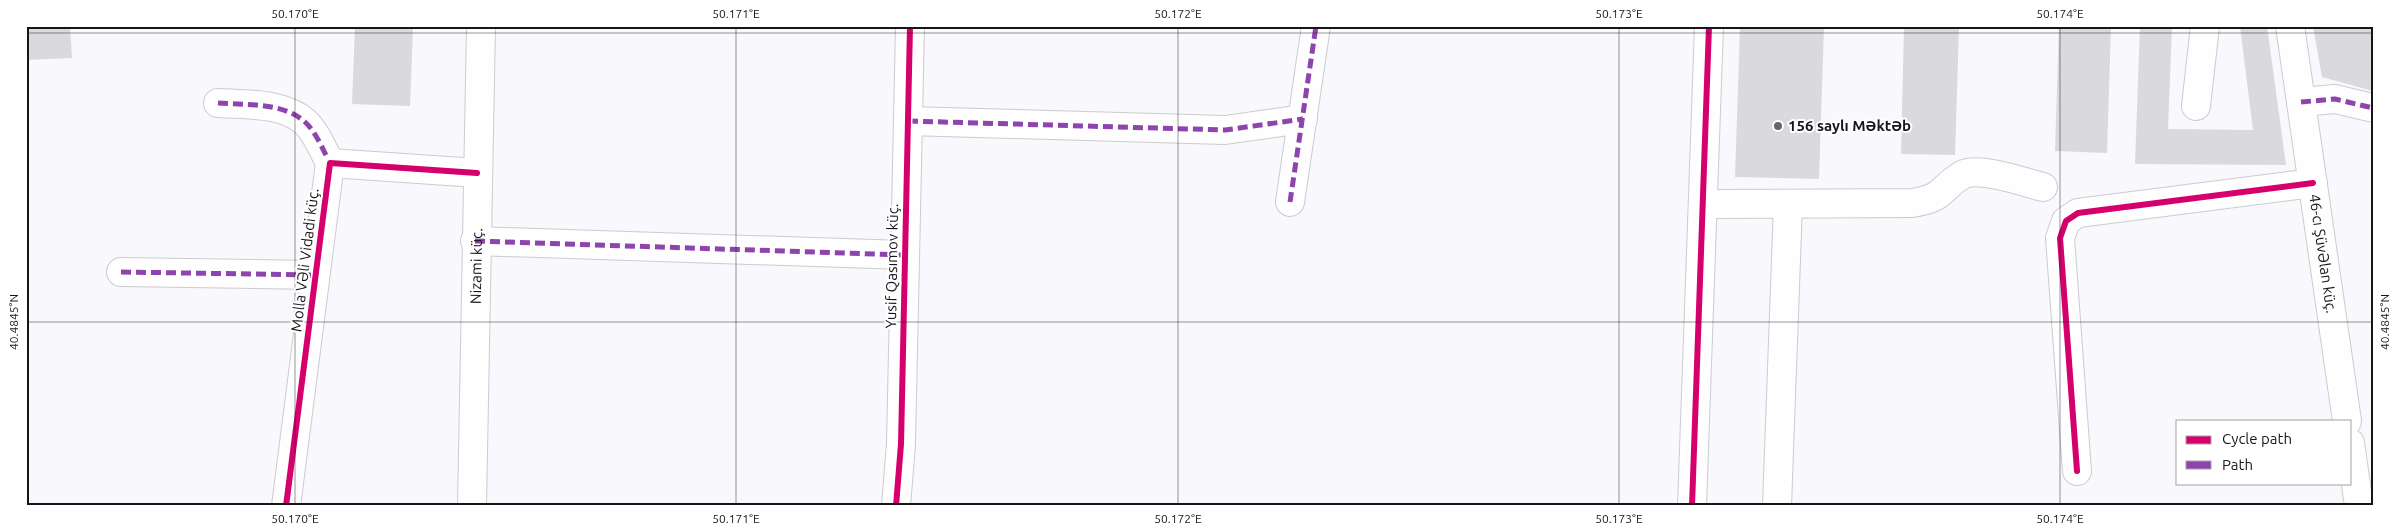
<svg xmlns="http://www.w3.org/2000/svg" width="2399" height="532" viewBox="0 0 2399 532" font-family="Ubuntu,sans-serif">
<rect width="100%" height="100%" fill="#f9f8fc"/>
<path fill="#dad9dd" d="M 26,26 L 70,26 L 72,58 L 26,60 Z
M 355,26 L 413,26 L 410,106 L 352,104 Z
M 1740,26 L 1824,26 L 1819,179 L 1735,177 Z
M 1904,26 L 1959,26 L 1955,155 L 1901,154 Z
M 2059,26 L 2111,26 L 2107,153 L 2055,151 Z
M 2140,26 L 2172,26 L 2168,129 L 2253,130 L 2240,26 L 2267,26 L 2286,165 L 2135,164 Z
M 2313,26 L 2373,26 L 2373,91 L 2322,77 Z"/>
<g fill="none" stroke-linecap="round" stroke-linejoin="round">
<defs>
<g id="minor">
<path id="s1" d="M 2290,26 L 2347,421"/>
<path d="M 2301,102 L 2335,99 L 2373,108"/>
<path d="M 218,103 C 245,105 283,102 305,122 C 316,132 323,150 330,163"/>
<path d="M 2196,106 L 2205,26"/>
<path d="M 908,121 L 1225,130 L 1303,119"/>
<path d="M 1290,202 L 1316,26"/>
<path d="M 1703,204 L 1912,203 C 1945,198 1939,189 1962,175 C 1980,166 2023,182 2043,187"/>
<path d="M 475,241 L 905,255"/>
<path d="M 121,272 L 315,275"/>
<path d="M 2350,443 L 2359,506"/>
<path d="M 2077,471 L 2060,238 L 2066,221 L 2078,213 L 2313,183"/>
<path d="M 286,506 L 330,163 L 477,173"/>
<path id="s2" d="M 472,506 L 481,26"/>
<path d="M 896,506 L 901,444 L 910,26"/>
<path d="M 1692,506 L 1709,26"/>
<path d="M 1777,506 L 1788,204"/>
</g>
</defs>
<use href="#minor" stroke="#cccbcf" stroke-width="30"/>
<use href="#minor" stroke="#fefeff" stroke-width="28"/>
<path stroke="#8e44ad" stroke-width="5" stroke-dasharray="10 5" stroke-linecap="butt" d="M 2301,102 L 2335,99 L 2373,108
M 218,103 C 245,105 283,102 305,122 C 316,132 323,150 330,163
M 908,121 L 1225,130 L 1303,119
M 1290,202 L 1316,26
M 475,241 L 905,255
M 121,272 L 315,275"/>
<defs>
<path id="cycleway" d="M 2077,471 L 2060,238 L 2066,221 L 2078,213 L 2313,183
M 286,506 L 330,163 L 477,173
M 896,506 L 901,444 L 910,26
M 1692,506 L 1709,26"/>
</defs>
<use href="#cycleway" stroke="#fff" stroke-width="9"/>
<use href="#cycleway" stroke="#d6006c" stroke-width="6"/>
</g>
<path fill="none" stroke="#16151a" stroke-width="1" stroke-opacity="0.45" d="M 295,26 L 295,506M 736,26 L 736,506M 1178,26 L 1178,506M 1619,26 L 1619,506M 2060,26 L 2060,506M 26,33 L 2373,33M 26,322 L 2373,322"/>
<circle fill="#656469" stroke="#fff" stroke-width="2" cx="1778" cy="126" r="5"/>
<g text-anchor="middle" stroke-width="4" stroke-linejoin="round" paint-order="stroke">
<g font-size="15" font-weight="bold" fill="#16151a" stroke="#fff" text-anchor="start">
<text x="1788" y="131">156 saylı Məktəb</text>
</g>
<g font-size="15" fill="#16151a" stroke="#fff">
<text dy="5" stroke="none"><textPath href="#s1" startOffset="230">46-cı Şüvəlan küç.</textPath></text>
<text transform="translate(305 260) rotate(-83)" y="5">Molla Vəli Vidadi küç.</text>
<text dy="5" stroke="none"><textPath href="#s2" startOffset="240">Nizami küç.</textPath></text>
<text transform="translate(892 266) rotate(-89)" y="5">Yusif Qasımov küç.</text>
</g>
</g>
<rect width="2399" height="532" fill="none" stroke="#ffffff" stroke-width="55"/>
<rect x="2176" y="420" width="175" height="65" fill="#ffffff" stroke="#a2a1a3"/>
<rect x="2186" y="436" width="25" height="8" fill="#d6006c" stroke="#a2a1a3"/>
<text x="2222" y="444" font-size="15" fill="#16151a">Cycle path</text>
<rect x="2186" y="461" width="25" height="8" fill="#8e44ad" stroke="#a2a1a3"/>
<text x="2222" y="470" font-size="15" fill="#16151a">Path</text>
<rect x="28" y="28" width="2344" height="476" fill="none" stroke="#16151a" stroke-width="2"/>
<g font-size="12" text-anchor="middle" fill="#16151a">
<text x="295" y="18">50.170°E</text>
<text x="736" y="18">50.171°E</text>
<text x="1178" y="18">50.172°E</text>
<text x="1619" y="18">50.173°E</text>
<text x="2060" y="18">50.174°E</text>
<text transform="translate(14 322) rotate(-90)" y="4">40.4845°N</text>
<text transform="translate(2385 322) rotate(-90)" y="4">40.4845°N</text>
<text x="295" y="523">50.170°E</text>
<text x="736" y="523">50.171°E</text>
<text x="1178" y="523">50.172°E</text>
<text x="1619" y="523">50.173°E</text>
<text x="2060" y="523">50.174°E</text>
</g>
</svg>
